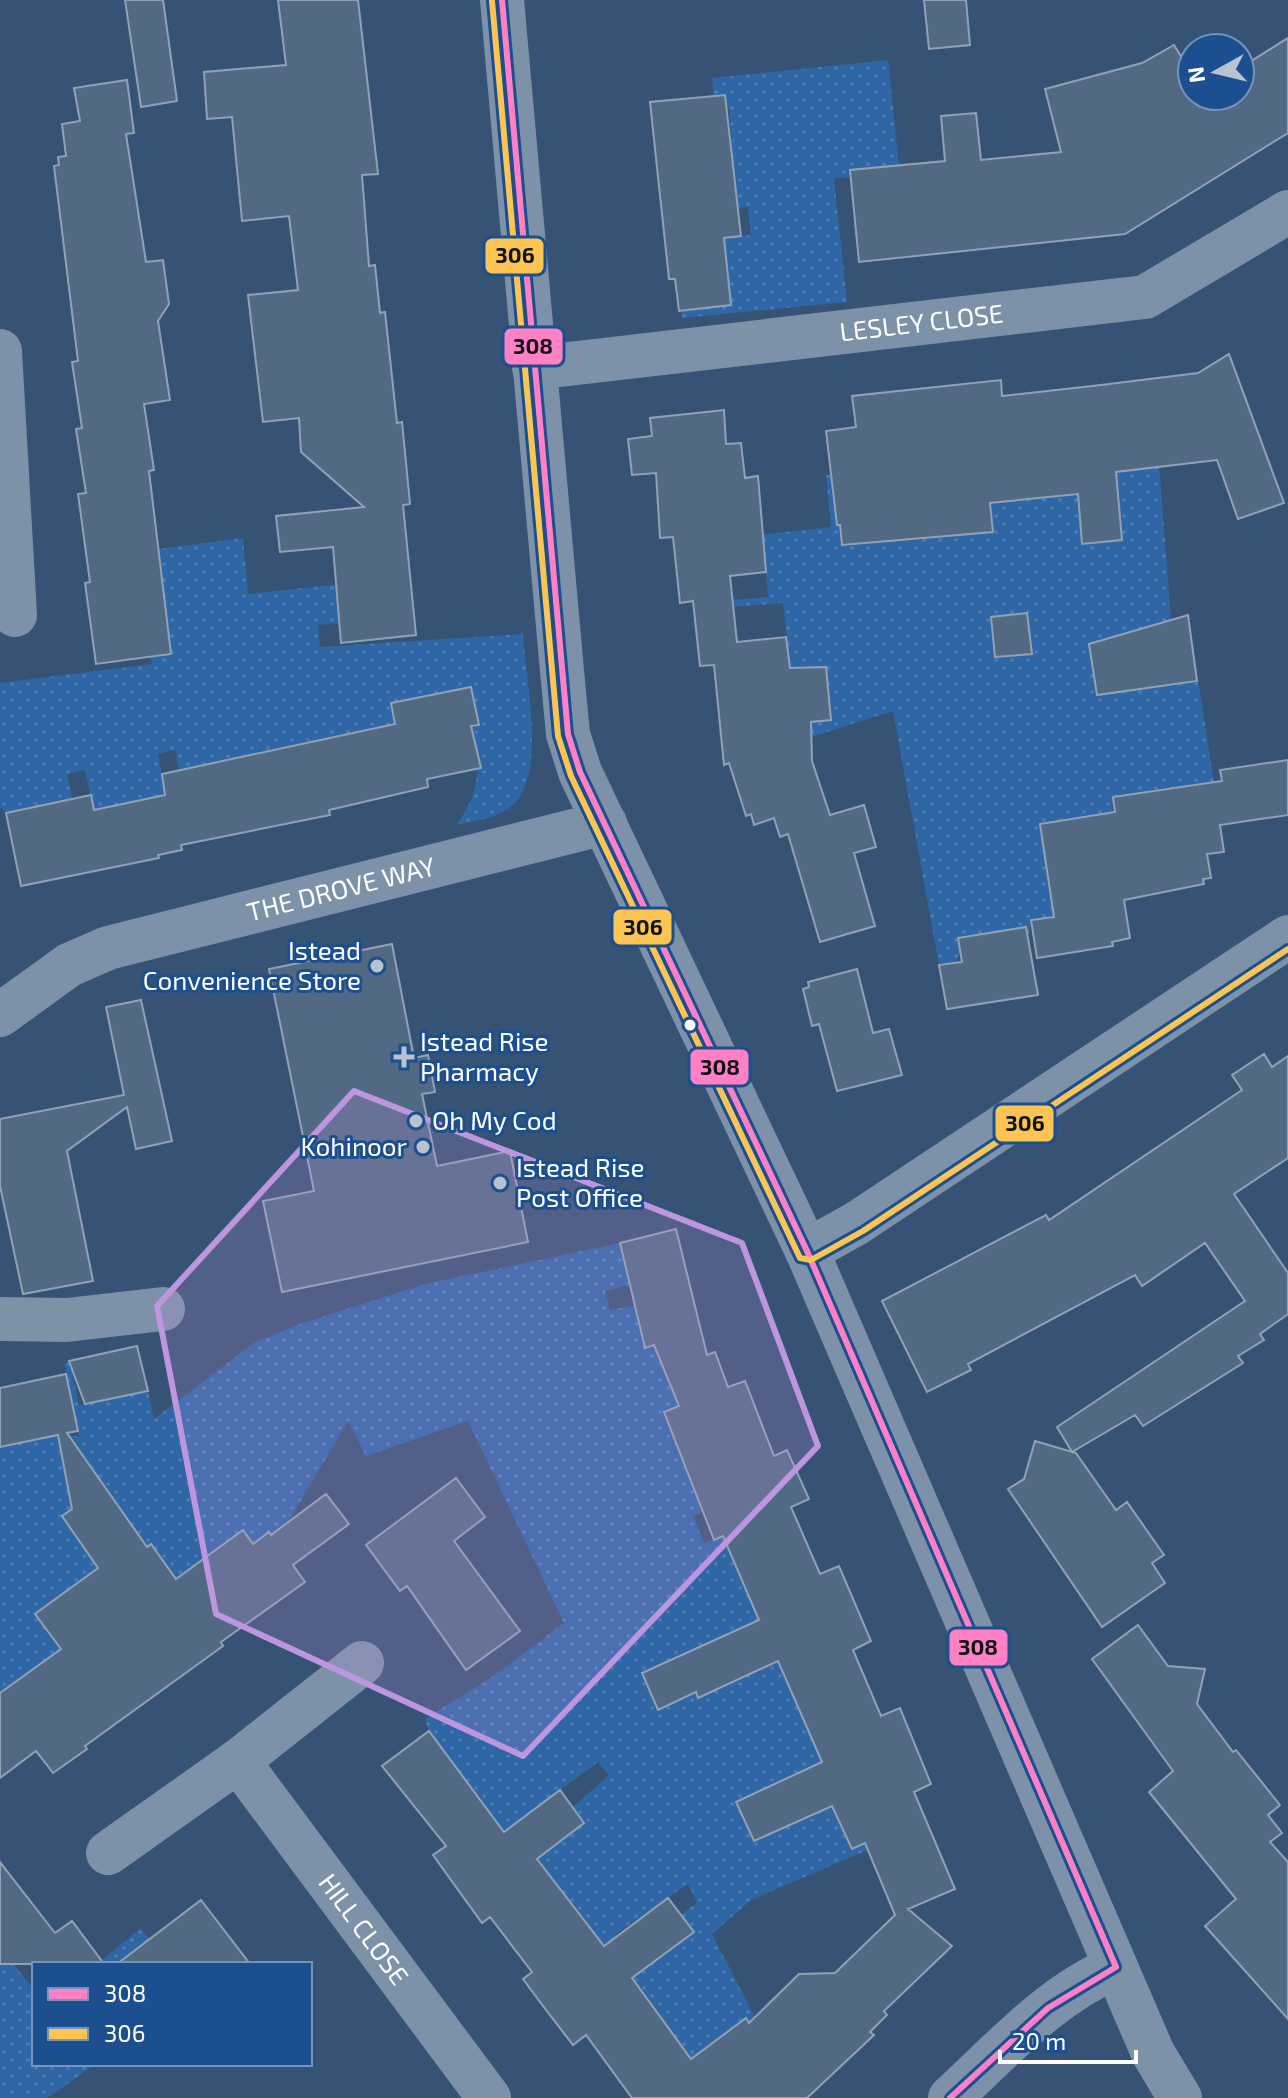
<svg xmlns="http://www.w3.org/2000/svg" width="1288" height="2098" viewBox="0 0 1288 2098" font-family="'Exo 2',sans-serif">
<defs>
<pattern id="grass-dots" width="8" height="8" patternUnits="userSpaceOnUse" patternTransform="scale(2)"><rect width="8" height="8" fill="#2f66a5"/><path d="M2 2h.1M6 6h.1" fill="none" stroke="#4e7db2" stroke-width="1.8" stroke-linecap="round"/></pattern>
</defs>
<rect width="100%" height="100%" fill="#365274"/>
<path fill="url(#grass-dots)" d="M 888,60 L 899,165 L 864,169 L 854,177 L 834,178 L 847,302 L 682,318 L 681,310 L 731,305 L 724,238 L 751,235 L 748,207 L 721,209 L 664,158 L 655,159 L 655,154 L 719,148 L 718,143 L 732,141 L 729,109 L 715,110 L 712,78 Z
M 1031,459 L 1078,494 L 1082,544 L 1122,541 L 1116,469 L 1159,465 L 1171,619 L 1188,615 L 1214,782 L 1113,797 L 1112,818 L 1101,815 L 1041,824 L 1054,917 L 1031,920 L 1028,938 L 961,949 L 957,962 L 939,965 L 893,711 L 764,752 L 762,732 L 720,736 L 719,732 L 807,724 L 826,667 L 715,672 L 715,667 L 789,660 L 783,603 L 709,609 L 695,603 L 768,597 L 763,539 L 689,543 L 831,527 L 826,475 L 831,475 L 842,545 L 868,543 L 904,516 L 907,541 L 934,538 L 931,513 L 1034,499 Z
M 243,538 L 248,594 L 343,584 L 340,623 L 318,625 L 320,647 L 523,634 C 525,677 549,781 509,808 C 494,819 474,821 456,825 C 482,791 480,765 472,725 L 479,724 L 471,687 L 395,724 L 263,751 L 179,771 L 175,750 L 158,754 L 164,787 L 170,794 L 90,811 L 93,807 L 85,770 L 67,774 L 75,811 L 56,802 L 6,813 L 0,807 L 0,683 L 152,664 L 128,553 Z
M 620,1243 L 630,1285 L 605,1291 L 610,1310 L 635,1305 L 645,1347 L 665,1342 C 664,1400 703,1451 730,1500 L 693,1516 L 704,1543 L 723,1536 L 783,1655 L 785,1677 L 799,1709 L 816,1702 L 827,1795 L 852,1849 L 875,1839 L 877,1846 L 751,1900 L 712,1934 L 771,2048 L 701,2098 L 625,1994 L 637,1985 L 628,1972 L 660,1958 L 693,1932 L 681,1914 L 697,1903 L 688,1884 L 618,1932 L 605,1949 L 528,1864 L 584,1824 L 573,1807 L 609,1775 L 598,1762 L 503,1833 L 429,1732 L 425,1719 L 492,1677 L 564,1623 L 468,1421 L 366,1456 L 348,1421 L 284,1529 L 292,1564 L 268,1532 L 234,1557 L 30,1671 L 0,1693 L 0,1447 L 62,1434 L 79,1437 L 64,1363 L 70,1362 L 79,1405 L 148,1391 L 154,1419 L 254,1343 L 300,1324 L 425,1284 Z
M 141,1928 L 166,1961 L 163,1964 L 69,1964 L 97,1964 Z
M 9,1958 L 34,1990 L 34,2064 L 95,2064 L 48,2098 L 0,2098 L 0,1965 Z"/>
<path fill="#526984" stroke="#92a2b6" stroke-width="2" d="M 125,0 L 163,0 L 177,101 L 141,107 Z
M 278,0 L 358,0 L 378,174 L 362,175 L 369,266 L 375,265 L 380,313 L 385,312 L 397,423 L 402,422 L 410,504 L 403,505 L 416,635 L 341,643 L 333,547 L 280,552 L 276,516 L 364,507 L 301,452 L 299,418 L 263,422 L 248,295 L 298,290 L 289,216 L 242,221 L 232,117 L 207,119 L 204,72 L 286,65 Z
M 924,0 L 966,0 L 970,45 L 929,49 Z
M 1288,38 L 1288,133 L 1125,234 L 859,262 L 850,170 L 945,161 L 941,116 L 976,113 L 981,160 L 1061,152 L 1045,89 L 1142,63 L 1174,45 L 1192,74 L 1192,96 L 1240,96 L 1240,68 Z
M 127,80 L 134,133 L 126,134 L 146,262 L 163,260 L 169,304 L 158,321 L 170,400 L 144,404 L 154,470 L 149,471 L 171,654 L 96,664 L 85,583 L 90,582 L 78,494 L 86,493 L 76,429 L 82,428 L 72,362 L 78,361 L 54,166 L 59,165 L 58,157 L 66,156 L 62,124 L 80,121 L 74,88 Z
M 725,95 L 741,236 L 724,238 L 731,305 L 679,311 L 675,279 L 669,279 L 650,102 Z
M 1229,354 L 1284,503 L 1238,519 L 1217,460 L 1116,472 L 1122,540 L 1082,544 L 1078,494 L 990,503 L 993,532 L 842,545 L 840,525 L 837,525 L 826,431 L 856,427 L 852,396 L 1001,380 L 1002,396 L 1101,385 L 1198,373 Z
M 724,410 L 726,444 L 741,443 L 745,478 L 758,476 L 766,572 L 730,576 L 737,642 L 786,637 L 790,668 L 826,667 L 831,720 L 811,722 L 812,761 L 830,815 L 864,805 L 876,847 L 854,853 L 875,926 L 820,942 L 788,834 L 780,837 L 774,818 L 754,825 L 751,814 L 746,816 L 729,763 L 724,765 L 714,665 L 700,666 L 693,601 L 680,603 L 673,537 L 660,538 L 656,473 L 632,475 L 628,439 L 652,436 L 650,418 Z
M 1027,613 L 1032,654 L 995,657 L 991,617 Z
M 1188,615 L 1197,681 L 1097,695 L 1089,644 Z
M 471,687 L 479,725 L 471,726 L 481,768 L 427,779 L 428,787 L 329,810 L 330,815 L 181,845 L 182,850 L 158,855 L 159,858 L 21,886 L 6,813 L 91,795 L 94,810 L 165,795 L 162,774 L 395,724 L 391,703 Z
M 1288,760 L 1288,815 L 1220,825 L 1224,852 L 1207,854 L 1211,878 L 1203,879 L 1204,884 L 1124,900 L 1130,938 L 1112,942 L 1113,946 L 1037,958 L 1031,920 L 1054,917 L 1040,824 L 1115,812 L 1113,797 L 1222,781 L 1220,770 Z
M 1026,927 L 1038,995 L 947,1009 L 939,965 L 962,962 L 958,938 Z
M 392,944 L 414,1058 L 428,1055 L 435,1092 L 422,1094 L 437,1166 L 510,1151 L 528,1242 L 282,1292 L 263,1201 L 314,1191 L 269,969 Z
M 857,969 L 873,1033 L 889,1029 L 902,1075 L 837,1091 L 819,1024 L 812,1026 L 803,989 L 809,987 L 808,982 Z
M 141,1000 L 172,1141 L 136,1149 L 127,1107 L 67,1151 L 93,1281 L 23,1294 L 0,1186 L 0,1119 L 124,1095 L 106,1007 Z
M 1264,1054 L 1272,1067 L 1288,1056 L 1288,1158 L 1234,1194 L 1288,1273 L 1288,1314 L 1260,1334 L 1264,1340 L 1238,1356 L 1243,1363 L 1143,1426 L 1135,1415 L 1072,1452 L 1057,1427 L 1245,1301 L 1205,1243 L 1142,1286 L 1135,1275 L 968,1364 L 971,1370 L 927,1392 L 882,1301 L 1046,1215 L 1049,1220 L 1242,1090 L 1232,1075 Z
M 676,1229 L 707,1355 L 715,1352 L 728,1387 L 745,1381 L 774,1456 L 787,1450 L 809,1499 L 791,1507 L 820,1574 L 839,1566 L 871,1641 L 853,1650 L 881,1716 L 900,1708 L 931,1784 L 914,1792 L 955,1889 L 908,1909 L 952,1946 L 884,2011 L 887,2015 L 870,2032 L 874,2035 L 807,2098 L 632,2098 L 586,2035 L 573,2045 L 543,2006 L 523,1979 L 532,1972 L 490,1917 L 482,1923 L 433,1855 L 446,1846 L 382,1766 L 429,1731 L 504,1832 L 560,1790 L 584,1823 L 537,1859 L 604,1946 L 668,1898 L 694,1932 L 632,1978 L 691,2059 L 746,2018 L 749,2023 L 799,1974 L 835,1973 L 895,1915 L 865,1843 L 852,1849 L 832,1806 L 754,1841 L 736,1802 L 822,1762 L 778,1661 L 698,1698 L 696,1692 L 658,1710 L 642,1673 L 759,1620 L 723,1536 L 714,1540 L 664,1412 L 679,1406 L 654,1345 L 645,1348 L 620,1243 Z
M 137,1346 L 148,1391 L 85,1404 L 69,1361 Z
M 66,1374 L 78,1431 L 67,1433 L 147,1547 L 151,1544 L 176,1579 L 243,1530 L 253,1544 L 269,1532 L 271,1535 L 326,1494 L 349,1524 L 293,1565 L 305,1582 L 221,1642 L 223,1646 L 85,1746 L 87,1749 L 53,1773 L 36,1751 L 0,1778 L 0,1693 L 61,1649 L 35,1614 L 98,1568 L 62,1516 L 72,1509 L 58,1435 L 0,1447 L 0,1388 Z
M 1035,1441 L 1076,1453 L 1116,1510 L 1127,1502 L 1164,1555 L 1152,1563 L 1165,1583 L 1102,1627 L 1008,1489 L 1024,1479 Z
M 456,1478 L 485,1517 L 454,1541 L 520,1631 L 466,1670 L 407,1586 L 400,1591 L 366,1545 Z
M 1138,1625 L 1168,1666 L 1205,1669 L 1197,1704 L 1233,1752 L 1236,1750 L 1280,1805 L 1268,1815 L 1282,1833 L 1270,1842 L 1288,1862 L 1288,2019 L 1205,1926 L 1236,1899 L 1149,1792 L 1173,1771 L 1092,1659 Z
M 0,1862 L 55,1933 L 72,1921 L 104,1964 L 0,1964 Z
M 201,1900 L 250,1964 L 117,1964 Z"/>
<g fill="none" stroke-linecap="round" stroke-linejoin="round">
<g stroke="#7d92a8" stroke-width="44">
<path d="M 502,0 L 562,671 L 568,734 L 580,772 L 807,1251 L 1153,2053 L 1180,2098"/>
<path d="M 0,351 L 15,615"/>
<path id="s1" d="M 534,368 L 1145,297 L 1288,212"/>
<path id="s2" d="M 0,1015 L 69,965 L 108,948 L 605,823"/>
<path d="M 807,1251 L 857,1223 L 1288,937"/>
<path d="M 0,1319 L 67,1320 L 163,1309"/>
<path id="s3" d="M 238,1761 L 489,2098"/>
<path d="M 108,1853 L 238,1761 L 362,1663"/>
<path d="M 950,2098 C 1002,2050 1050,1995 1116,1967"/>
</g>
<defs>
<path id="bus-1" d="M 502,0 L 568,734 L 580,772 L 807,1251 L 1116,1967
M 950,2098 L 1048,2008 L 1116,1967"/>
<path id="bus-2" d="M 492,1 L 558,736 L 571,776 L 800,1258 L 811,1260 L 863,1231 L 1288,949"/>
</defs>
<use href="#bus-1" stroke="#1b4f8f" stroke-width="12"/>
<use href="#bus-2" stroke="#1b4f8f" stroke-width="12"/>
<use href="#bus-1" stroke="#ff80c5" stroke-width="6"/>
<use href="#bus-2" stroke="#fcc553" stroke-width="6"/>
</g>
<path fill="#bd96df" fill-opacity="0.2" stroke="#bd96df" stroke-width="6" stroke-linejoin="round" d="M 354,1091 L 742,1243 L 818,1446 L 523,1756 L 216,1614 L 157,1306 Z"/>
<g fill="#b9c2ce" stroke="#1b4f8f" stroke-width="3">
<circle cx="377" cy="966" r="8"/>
<path d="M400 1045h8v8h8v8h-8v8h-8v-8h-8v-8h8z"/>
<circle cx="416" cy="1121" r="8"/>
<circle cx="423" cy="1147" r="8"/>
<circle cx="500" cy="1183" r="8"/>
</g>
<circle fill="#fff" stroke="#1b4f8f" stroke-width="3" cx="690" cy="1025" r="7"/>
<g text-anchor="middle" stroke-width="6" stroke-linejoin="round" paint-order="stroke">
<g font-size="26" fill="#fff" stroke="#1b4f8f">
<text dy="9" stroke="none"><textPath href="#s1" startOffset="390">LESLEY CLOSE</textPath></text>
<text dy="9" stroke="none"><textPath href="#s2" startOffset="368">THE DROVE WAY</textPath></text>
<text dy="9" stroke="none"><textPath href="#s3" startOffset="210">HILL CLOSE</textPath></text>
</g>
<g font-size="26" fill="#fff" stroke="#1b4f8f" text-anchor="start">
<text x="361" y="960" text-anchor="end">Istead<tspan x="361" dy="30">Convenience Store</tspan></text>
<text x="420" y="1051">Istead Rise<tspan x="420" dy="30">Pharmacy</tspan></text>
<text x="432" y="1130">Oh My Cod</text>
<text x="407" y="1156" text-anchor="end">Kohinoor</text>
<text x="516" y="1177">Istead Rise<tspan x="516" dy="30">Post Office</tspan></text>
</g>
</g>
<g stroke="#1b4f8f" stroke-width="3">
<rect x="484" y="237" width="61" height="38" rx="8" fill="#fcc553"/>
<rect x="503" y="327" width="61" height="39" rx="8" fill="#ff80c5"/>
<rect x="612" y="908" width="61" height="38" rx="8" fill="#fcc553"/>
<rect x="689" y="1048" width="61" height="38" rx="8" fill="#ff80c5"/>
<rect x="994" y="1104" width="61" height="39" rx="8" fill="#fcc553"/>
<rect x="948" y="1628" width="61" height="39" rx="8" fill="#ff80c5"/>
</g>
<g font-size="22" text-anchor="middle" font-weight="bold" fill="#111">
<text x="515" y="263">306</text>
<text x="533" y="354">308</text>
<text x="643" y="935">306</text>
<text x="720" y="1075">308</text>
<text x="1025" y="1131">306</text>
<text x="978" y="1655">308</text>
</g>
<rect x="32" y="1962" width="280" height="104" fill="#1b4f8f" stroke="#7695bc" stroke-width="2"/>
<rect x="48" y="1988" width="40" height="12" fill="#ff80c5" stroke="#7695bc" stroke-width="2"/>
<text x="104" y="2002" font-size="24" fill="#ffffff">308</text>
<rect x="48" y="2028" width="40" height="12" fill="#fcc553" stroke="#7695bc" stroke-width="2"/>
<text x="104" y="2042" font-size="24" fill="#ffffff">306</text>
<g transform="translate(1216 72) rotate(262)"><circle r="38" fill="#1b4f8f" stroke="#7695bc" stroke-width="2"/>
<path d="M0-6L14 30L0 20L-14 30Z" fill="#b9c2ce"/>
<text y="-12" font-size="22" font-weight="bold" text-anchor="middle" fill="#ffffff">N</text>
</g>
<path d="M1000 2050v12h136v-12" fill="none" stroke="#ffffff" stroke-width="4"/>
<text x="1012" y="2050" font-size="24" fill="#ffffff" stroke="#1b4f8f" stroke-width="6" paint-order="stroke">20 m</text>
</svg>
